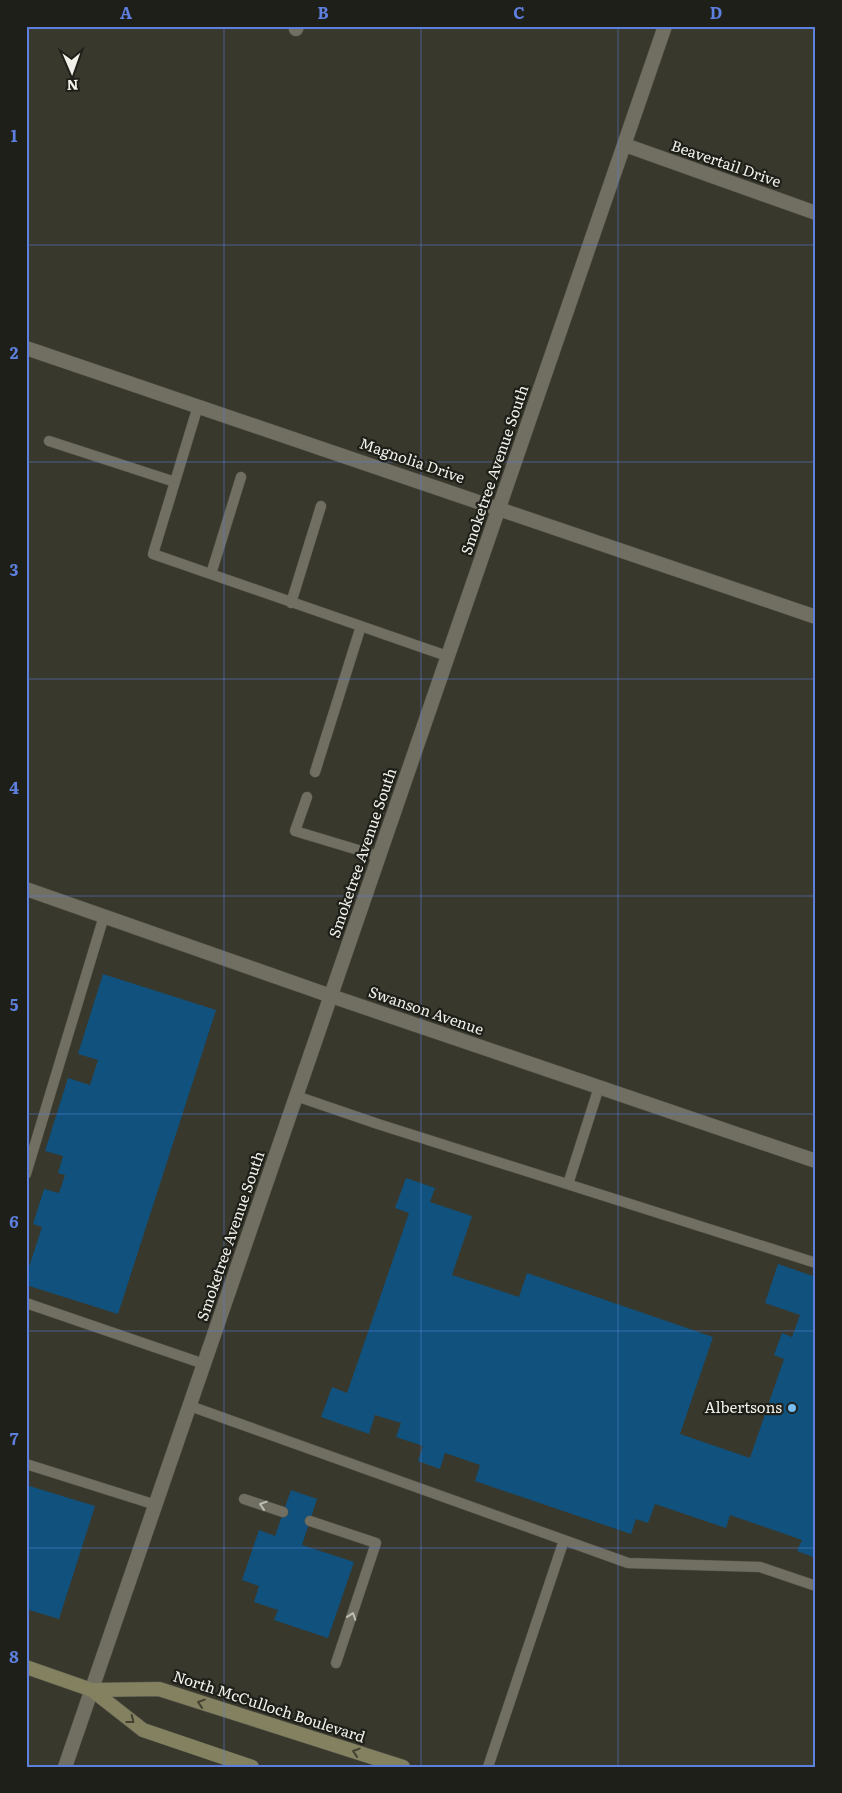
<svg xmlns="http://www.w3.org/2000/svg" width="842" height="1793" viewBox="0 0 842 1793" font-family="Literata,serif">
<rect width="100%" height="100%" fill="#39382c"/>
<path fill="#10527d" d="M 103,974 L 216,1010 L 118,1314 L 26,1285 L 26,1276 L 42,1227 L 33,1224 L 44,1189 L 59,1193 L 65,1175 L 58,1173 L 63,1156 L 45,1151 L 68,1078 L 90,1085 L 98,1060 L 78,1054 Z
M 406,1178 L 435,1188 L 430,1202 L 472,1216 L 452,1275 L 519,1297 L 527,1273 L 713,1337 L 680,1434 L 750,1458 L 784,1359 L 774,1355 L 782,1333 L 792,1337 L 800,1315 L 765,1303 L 778,1264 L 816,1277 L 816,1558 L 797,1551 L 802,1540 L 730,1515 L 726,1528 L 655,1504 L 648,1523 L 636,1519 L 631,1534 L 475,1481 L 480,1465 L 445,1453 L 440,1469 L 418,1461 L 423,1446 L 396,1437 L 401,1423 L 375,1415 L 369,1434 L 321,1417 L 332,1387 L 347,1393 L 409,1213 L 395,1208 Z
M 26,1485 L 95,1506 L 59,1619 L 26,1609 Z
M 291,1490 L 317,1499 L 302,1545 L 354,1562 L 328,1638 L 274,1620 L 278,1610 L 254,1602 L 259,1586 L 242,1580 L 259,1530 L 275,1536 Z"/>
<g fill="none" stroke-linecap="round" stroke-linejoin="round">
<defs>
<path id="service" d="M 198,406 L 153,554 L 447,656
M 49,441 L 175,482
M 211,574 L 241,477
M 291,603 L 321,506
M 315,772 L 361,626
M 307,797 L 295,831 L 378,856
M 296,1096 L 378,1124 L 816,1263
M 26,1174 L 104,916
M 568,1184 L 599,1087
M 26,1303 L 204,1364
M 190,1406 L 628,1563 L 760,1567 L 816,1586
M 26,1464 L 156,1505
M 244,1499 L 283,1512
M 310,1521 L 376,1543 L 336,1663
M 488,1767 L 564,1540"/>
<path id="minor" d="M 296,29 L 297,26
M 625,145 L 816,213
M 26,348 L 816,617"/>
<path id="tertiary" d="M 26,889 L 331,996 L 816,1161
M 65,1767 L 665,26"/>
<path id="secondary" d="M 26,1667 L 92,1690 L 159,1689 L 403,1767
M 92,1690 L 143,1730 L 252,1767"/>
</defs>
<use href="#service" stroke="#56564c" stroke-width="11"/>
<use href="#minor" stroke="#56564c" stroke-width="15"/>
<use href="#tertiary" stroke="#56564c" stroke-width="15"/>
<use href="#secondary" stroke="#56564c" stroke-width="15"/>
<use href="#service" stroke="#706f62" stroke-width="10"/>
<use href="#minor" stroke="#706f62" stroke-width="14"/>
<use href="#tertiary" stroke="#706f62" stroke-width="14"/>
<use href="#secondary" stroke="#848160" stroke-width="14"/>
</g>
<defs><path id="oneway-chevron" d="M-2-3.5L2.5 0L-2 3.5" fill="none" stroke-width="1.6" stroke-linecap="round" stroke-linejoin="round" transform="scale(1.25)"/></defs>
<g stroke="#bdbdb4">
<use href="#oneway-chevron" transform="translate(263 1505) rotate(-162)"/>
<use href="#oneway-chevron" transform="translate(352 1616) rotate(-71)"/>
</g>
<g stroke="#424132">
<use href="#oneway-chevron" transform="translate(201 1703) rotate(-162)"/>
<use href="#oneway-chevron" transform="translate(131 1720) rotate(38)"/>
<use href="#oneway-chevron" transform="translate(356 1752) rotate(-162)"/>
</g>
<path fill="none" stroke="#5d7fdd" stroke-width="1" stroke-opacity="0.55" d="M 224,26 L 224,1767M 421,26 L 421,1767M 618,26 L 618,1767M 26,245 L 816,245M 26,462 L 816,462M 26,679 L 816,679M 26,896 L 816,896M 26,1114 L 816,1114M 26,1331 L 816,1331M 26,1548 L 816,1548"/>
<circle fill="#78bff7" stroke="#1f1f1a" stroke-width="2" cx="792" cy="1408" r="5"/>
<g text-anchor="middle" stroke-width="4.5" stroke-linejoin="round" paint-order="stroke">
<g font-size="15" fill="#f1f1ea" stroke="#1f1f1a">
<text transform="translate(726 164) rotate(19)" y="5">Beavertail Drive</text>
<text transform="translate(412 461) rotate(19)" y="5">Magnolia Drive</text>
<text transform="translate(495 470) rotate(-71)" y="5">Smoketree Avenue South</text>
<text transform="translate(363 853) rotate(-71)" y="5">Smoketree Avenue South</text>
<text transform="translate(426 1011) rotate(19)" y="5">Swanson Avenue</text>
<text transform="translate(231 1236) rotate(-71)" y="5">Smoketree Avenue South</text>
<text transform="translate(269 1707) rotate(18)" y="5">North McCulloch Boulevard</text>
</g>
<g font-size="15" fill="#f1f1ea" stroke="#1f1f1a" text-anchor="end">
<text x="782" y="1413">Albertsons</text>
</g>
</g>
<rect width="842" height="1793" fill="none" stroke="#1f1f1a" stroke-width="55"/>
<g transform="translate(72 72) rotate(178)" stroke="#1f1f1a" stroke-width="4" paint-order="stroke">
<path d="M0-4L9 19L0 12L-9 19Z" fill="#f1f1ea"/>
<text y="-8" font-size="14" font-weight="bold" text-anchor="middle" fill="#f1f1ea">N</text>
</g>
<rect x="28" y="28" width="786" height="1738" fill="none" stroke="#5d7fdd" stroke-width="2"/>
<g font-size="16" text-anchor="middle" font-weight="bold" fill="#5d7fdd">
<text x="126" y="19">A</text>
<text x="323" y="19">B</text>
<text x="519" y="19">C</text>
<text x="716" y="19">D</text>
<text x="14" y="142">1</text>
<text x="14" y="359">2</text>
<text x="14" y="576">3</text>
<text x="14" y="794">4</text>
<text x="14" y="1011">5</text>
<text x="14" y="1228">6</text>
<text x="14" y="1445">7</text>
<text x="14" y="1663">8</text>
</g>
</svg>
